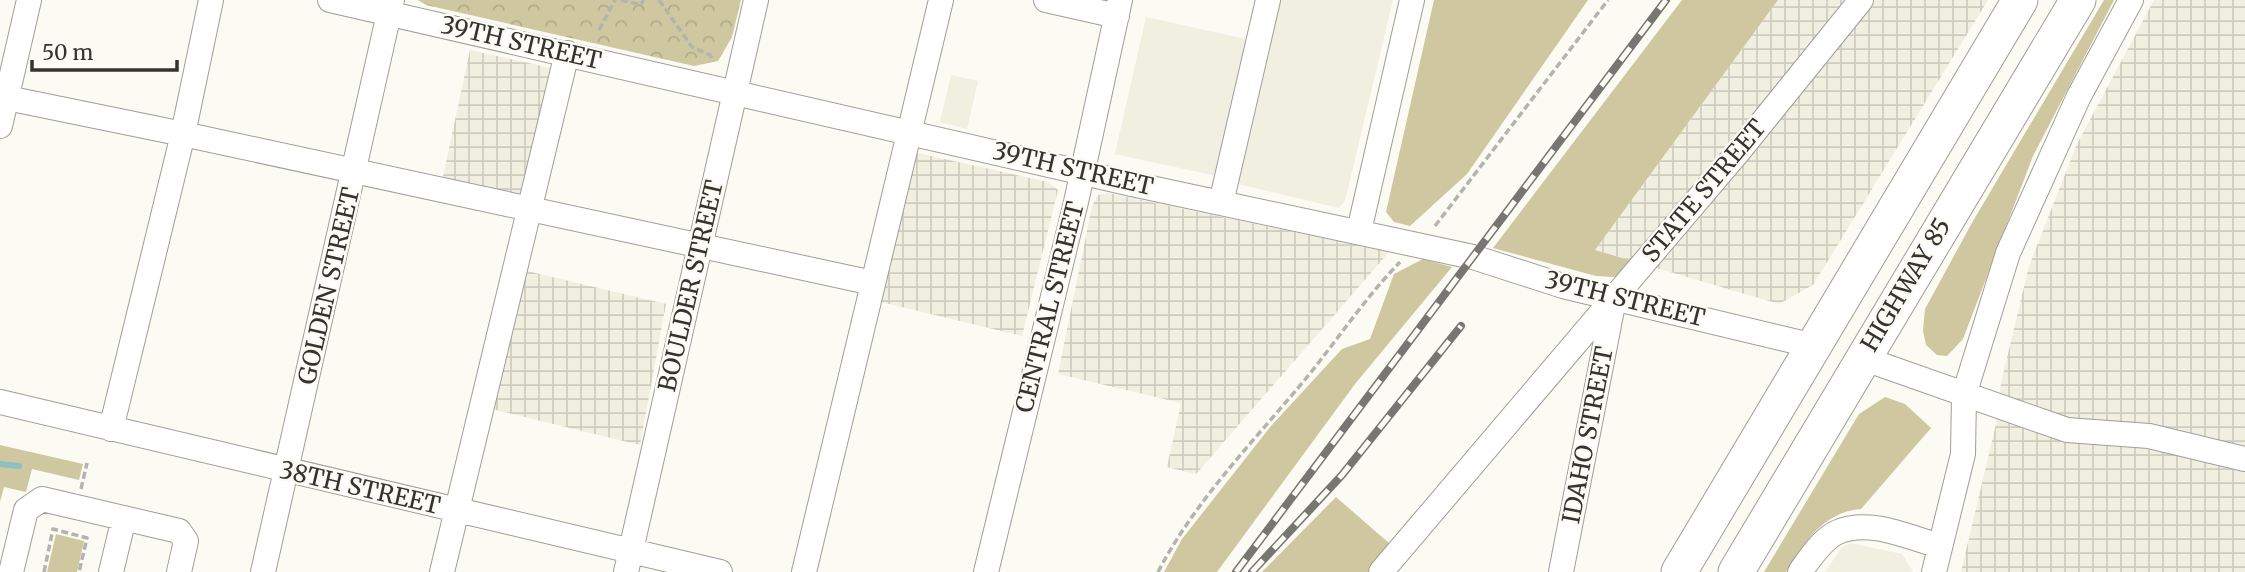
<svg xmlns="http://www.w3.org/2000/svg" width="2245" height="572" viewBox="0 0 2245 572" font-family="Merriweather,serif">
<defs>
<pattern id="industrial-grid" width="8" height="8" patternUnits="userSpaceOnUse" patternTransform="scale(1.75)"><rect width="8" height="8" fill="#f1efe0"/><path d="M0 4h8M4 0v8" fill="none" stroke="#cfcdc1"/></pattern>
<pattern id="forest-crowns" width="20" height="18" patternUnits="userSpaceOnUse" patternTransform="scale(1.75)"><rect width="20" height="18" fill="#cec7a0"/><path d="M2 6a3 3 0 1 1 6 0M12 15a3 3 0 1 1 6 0" fill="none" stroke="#b2ab8a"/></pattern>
</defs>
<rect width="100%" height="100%" fill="#fbfaf3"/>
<path fill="#f1efe0" d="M 1280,0 L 1393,0 L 1345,201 L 1339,208 L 1238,184 Z
M 1146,17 L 1250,40 L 1217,176 L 1115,154 Z
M 951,75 L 978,81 L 967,129 L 940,122 Z
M 1850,543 L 1902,554 L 1913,572 L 1825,572 L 1842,547 Z"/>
<path fill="url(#industrial-grid)" d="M 1778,0 L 1988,0 L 1813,285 L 1779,304 L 1595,250 Z
M 2154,0 L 2245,0 L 2245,572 L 1961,572 L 1996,424 L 2001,383 L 2029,266 L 2077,144 Z
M 470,50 L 551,68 L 520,198 L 442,181 Z
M 913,152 L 1048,182 L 1058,190 L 1022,336 L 877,301 Z
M 1108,193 L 1389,252 L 1196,474 L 1167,467 L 1181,403 L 1058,374 L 1092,206 L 1098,195 Z
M 523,270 L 666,304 L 640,445 L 492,409 Z"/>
<path fill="#cec7a0" d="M 1434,0 L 1588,0 L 1467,174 L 1410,226 L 1394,222 L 1386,212 Z
M 1682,0 L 1778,0 L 1595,250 L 1636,262 L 1615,277 L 1596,276 L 1493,248 Z
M 2104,0 L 2114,0 L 2033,156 L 1963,339 L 1947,356 L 1937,355 L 1926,345 L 1923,331 L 1925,309 L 1973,221 Z
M 1423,259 L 1452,267 L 1355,384 L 1217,572 L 1164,572 L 1182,539 L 1271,426 L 1342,349 L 1370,339 L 1394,274 Z
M 1885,397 L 1905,404 L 1931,428 L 1861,509 C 1823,512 1805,542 1786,572 L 1764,572 L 1859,414 Z
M 0,445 L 83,464 L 79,480 L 32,469 L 26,492 L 4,487 L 0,502 L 0,466 L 21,466 L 0,462 Z
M 1336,497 L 1390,544 L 1368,572 L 1262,572 Z
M 56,534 L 84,541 L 77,572 L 47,572 Z"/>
<path fill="url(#forest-crowns)" d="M 418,0 L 741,0 L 732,37 L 718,61 L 694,66 L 426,5 Z"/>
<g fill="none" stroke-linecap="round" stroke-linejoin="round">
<path stroke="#8bc1c0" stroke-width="6" d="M 0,464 L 19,466"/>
<defs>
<path id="minor" d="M 330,0 L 1132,184 L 1473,257 L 1563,286 L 1814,346
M 1046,0 L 1117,16
M 7,98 L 183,134 L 211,0
M 0,126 L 29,0
M 1221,203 L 1268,0
M 1359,231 L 1412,0
M 1862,358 L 2067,430 L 2149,436 L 2245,459
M 0,402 L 720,572
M 111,429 L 183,134 L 873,283
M 11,572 L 26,510 L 42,499 L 179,531 L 186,541 L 179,572
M 111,572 L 124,518
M 263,572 L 392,0
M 442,572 L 567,53
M 626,572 L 756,0
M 804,572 L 941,0
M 986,572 L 1076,202 L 1120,0
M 1381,572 L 1739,151 L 1861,0
M 1561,572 L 1614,299
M 1800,572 C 1809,559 1823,538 1838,532 C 1869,518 1910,538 1940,546
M 1934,572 L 1963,454 L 1964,395 L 2008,253 L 2079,96 L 2131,0"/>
<path id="highway" d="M 1679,572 L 2020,0
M 1736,572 L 2078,0"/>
</defs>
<use href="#minor" stroke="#9f9e98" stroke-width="26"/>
<use href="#highway" stroke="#9f9e98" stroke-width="37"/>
<path stroke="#b4b3ae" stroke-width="3.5" stroke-dasharray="7 3.5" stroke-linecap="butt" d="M 621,0 L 641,5 L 643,0
M 659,0 L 692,47 L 710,55 L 714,61
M 599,30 L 615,0
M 1435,226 L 1608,0
M 81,489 L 87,463
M 44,572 L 53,529 L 87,538 L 79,572
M 1158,572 C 1195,501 1252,443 1303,382 C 1336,342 1364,299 1400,262"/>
<use href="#minor" stroke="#fff" stroke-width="24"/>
<use href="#highway" stroke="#fff" stroke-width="35"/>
<defs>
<path id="rail" d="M 1236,572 L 1666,0
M 1252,572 L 1342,475 L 1461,326"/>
</defs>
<use href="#rail" stroke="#777672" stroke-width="8"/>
<use href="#rail" stroke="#fbfaf3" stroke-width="5" stroke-dasharray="16" stroke-linecap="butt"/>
</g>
<g text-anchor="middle" stroke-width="5" stroke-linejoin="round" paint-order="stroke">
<g font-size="24" fill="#343331" stroke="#fbfaf3">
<text transform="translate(521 43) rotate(13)" y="8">39TH STREET</text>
<text transform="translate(1073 169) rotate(13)" y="8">39TH STREET</text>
<text transform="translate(1704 191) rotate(-50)" y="8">STATE STREET</text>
<text transform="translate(1906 285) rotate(-59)" y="8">HIGHWAY 85</text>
<text transform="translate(329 286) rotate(-77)" y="8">GOLDEN STREET</text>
<text transform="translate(691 286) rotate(-77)" y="8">BOULDER STREET</text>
<text transform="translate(1625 299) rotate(14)" y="8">39TH STREET</text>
<text transform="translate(1050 307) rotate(-76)" y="8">CENTRAL STREET</text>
<text transform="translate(1588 435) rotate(-79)" y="8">IDAHO STREET</text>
<text transform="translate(360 488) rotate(13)" y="8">38TH STREET</text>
</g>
</g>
<path d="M32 60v10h145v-10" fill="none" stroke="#343331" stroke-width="3.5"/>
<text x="42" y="60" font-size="21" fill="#343331" stroke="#fbfaf3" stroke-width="5" paint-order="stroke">50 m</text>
</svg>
